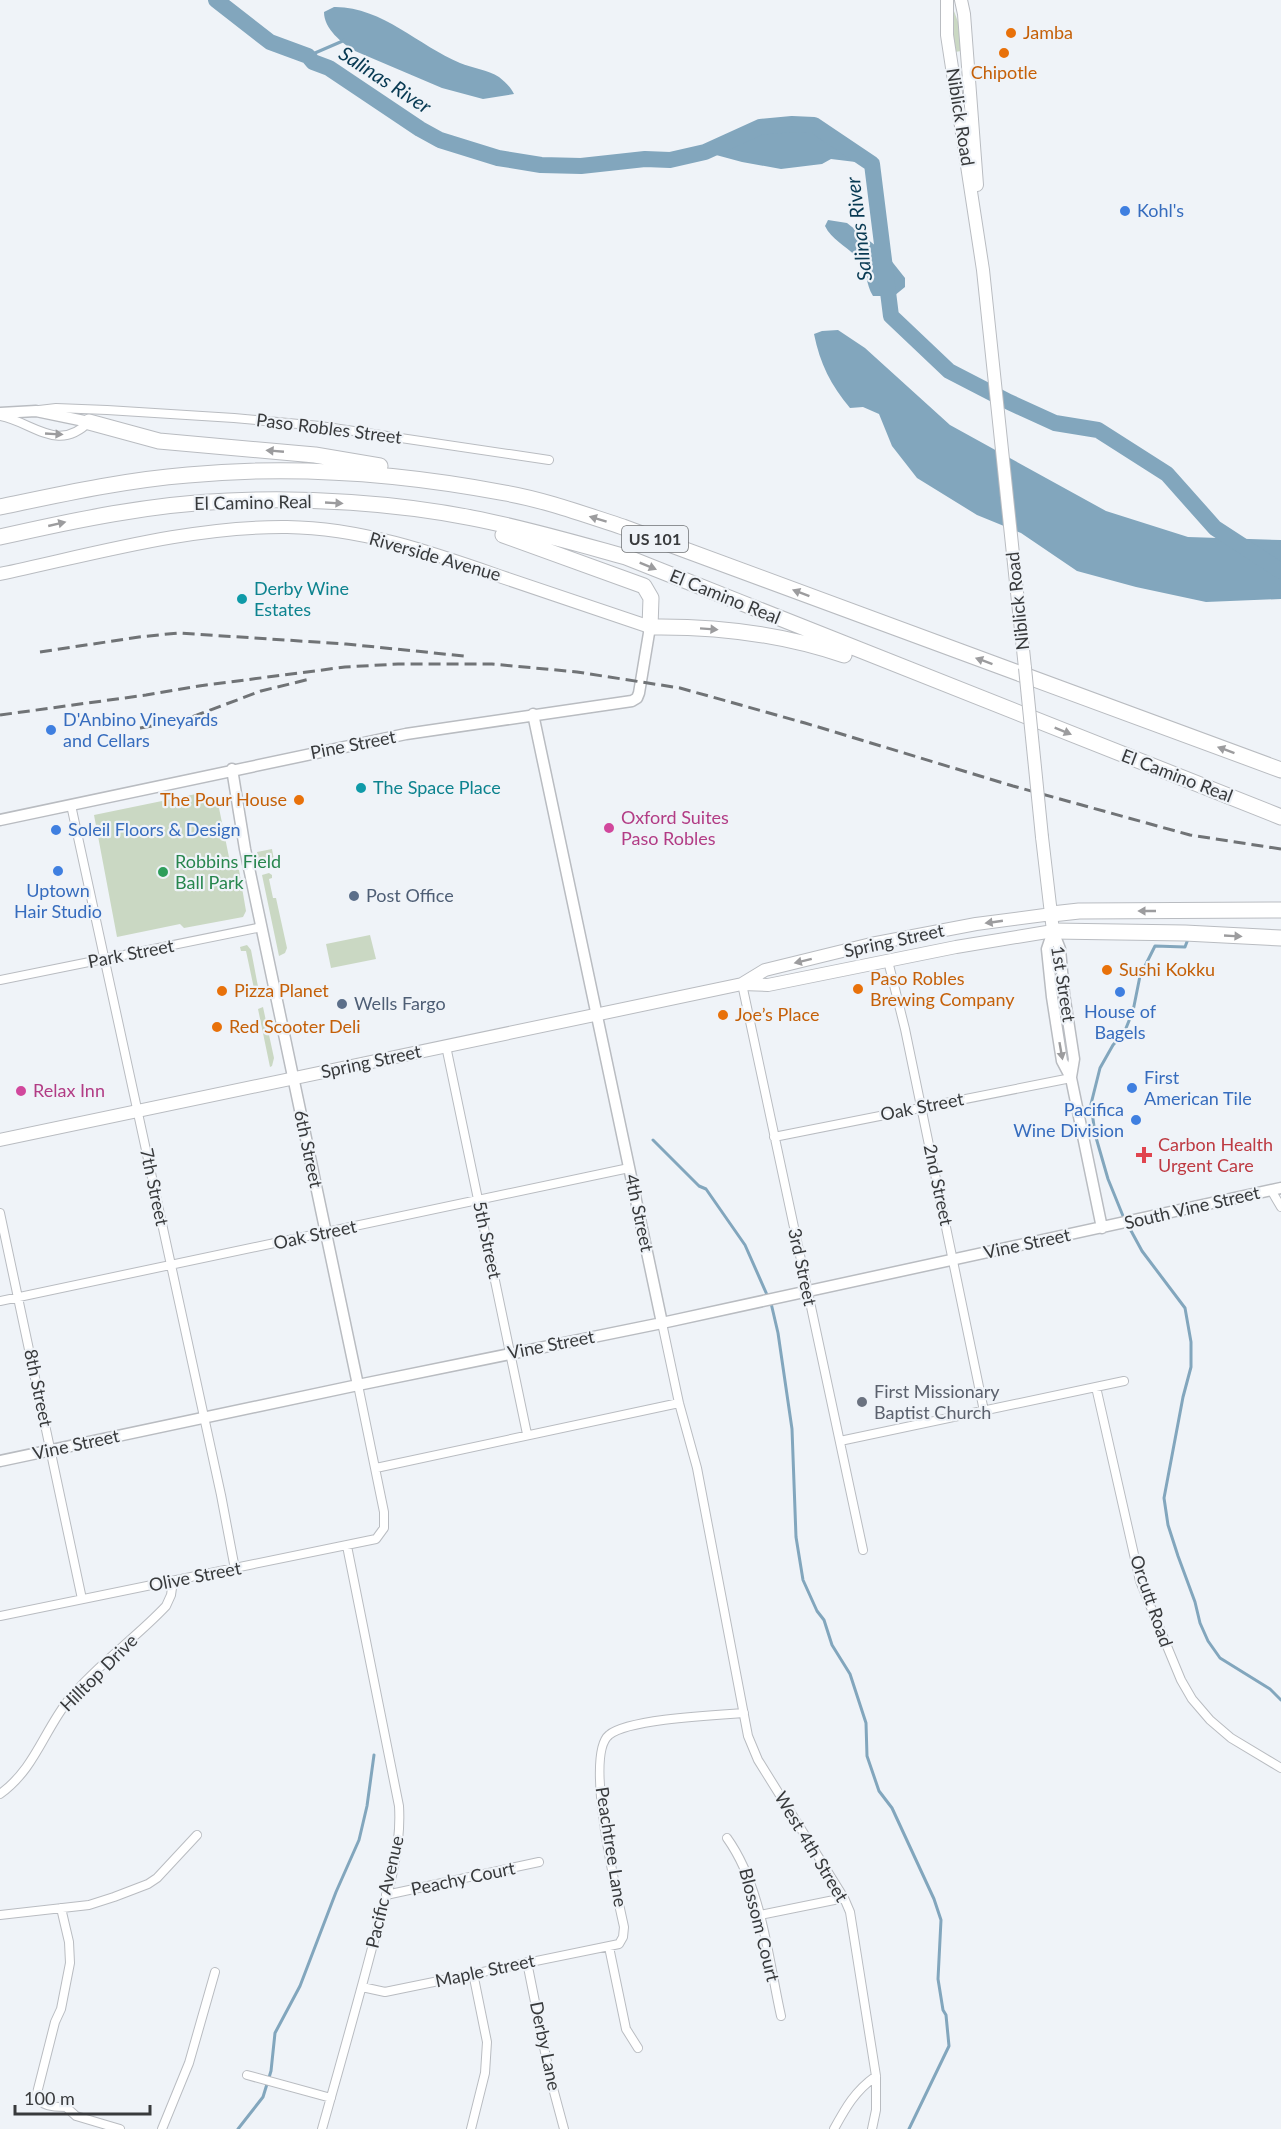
<svg xmlns="http://www.w3.org/2000/svg" width="1281" height="2129" viewBox="0 0 1281 2129" font-family="Lato,sans-serif">
<rect width="100%" height="100%" fill="#eff3f8"/>
<path fill="#cad8c3" d="M 950,0 L 958,22 L 961,51 L 955,52 Z
M 196,794 L 219,808 L 231,867 L 239,870 L 246,911 L 243,917 L 184,928 L 180,924 L 117,937 L 94,815 Z
M 272,849 L 274,860 L 263,862 L 262,860 L 259,861 L 257,852 Z
M 269,873 L 272,875 L 272,878 L 269,879 L 273,898 L 276,898 L 287,948 L 285,953 L 279,956 L 262,875 Z
M 370,935 L 376,959 L 331,968 L 326,944 Z
M 247,945 L 251,950 L 260,997 L 256,998 L 246,951 L 241,951 L 240,947 Z
M 263,1007 L 274,1058 L 272,1066 L 270,1067 L 258,1009 Z"/>
<path fill="#82a6bd" d="M 334,7 C 381,6 419,46 460,63 C 472,68 488,70 499,77 C 505,82 511,87 514,94 L 483,99 L 442,88 L 355,51 C 342,43 324,29 324,12 Z
M 792,124 L 814,125 L 872,164 L 831,159 L 822,164 L 781,169 L 742,162 L 705,152 L 760,127 Z
M 828,220 L 847,223 L 886,254 L 905,278 L 905,287 L 894,296 L 873,296 C 866,285 867,270 859,260 C 849,247 832,241 825,226 Z
M 838,330 L 865,348 L 950,425 L 1106,511 L 1188,537 L 1281,540 L 1281,599 L 1206,602 L 1136,587 L 1077,571 L 1021,533 L 977,515 L 917,478 L 892,446 L 879,414 L 863,407 L 850,408 C 831,385 820,364 814,334 L 822,331 Z"/>
<g fill="none" stroke-linecap="round" stroke-linejoin="round">
<path stroke="#82a6bd" stroke-width="3" d="M 308,56 L 345,40
M 1188,939 L 1185,947 L 1155,946 L 1140,976 L 1133,1011 L 1124,1033 L 1113,1045 L 1100,1068 L 1091,1104 L 1095,1134 L 1108,1179 L 1123,1216 L 1142,1251 L 1185,1308 L 1191,1342 L 1191,1367 L 1183,1397 L 1164,1498 L 1168,1525 L 1178,1556 L 1195,1602 L 1200,1623 L 1208,1641 L 1220,1658 L 1270,1689 L 1281,1700
M 653,1140 L 699,1186 L 706,1189 L 745,1245 L 768,1297
M 771,1303 L 778,1333 L 792,1429 L 796,1537 L 803,1580 L 817,1611 L 824,1620 L 832,1645 L 850,1674 L 866,1723 L 867,1756 L 879,1791 L 892,1808 L 934,1899 L 941,1920 L 938,1979 L 943,2010 L 946,2015 L 949,2046 L 909,2129
M 238,2129 L 263,2097 L 271,2071 L 275,2033 L 300,1986 L 336,1892 L 359,1840 L 367,1806 L 374,1755"/>
<path stroke="#82a6bd" stroke-width="16" d="M 216,0 L 270,42 L 308,56 L 313,62 L 329,68 L 420,129 L 440,140 L 498,158 L 541,165 L 581,166 L 645,159 L 670,160 L 705,152 L 760,127 L 792,124 L 814,125 L 872,164 L 891,316 L 949,371 L 1009,402 L 1055,423 L 1098,430 L 1167,474 L 1215,528 L 1281,571"/>
<defs>
<path id="minor" d="M 39,410 L 56,408 L 107,410 L 234,418 L 320,426 L 549,460
M 0,416 C 33,422 58,454 90,421
M 71,805 L 221,1495 L 235,1569
M 888,961 L 905,1029 L 984,1411
M 0,980 L 262,927
M 742,984 L 863,1550
M 446,1046 L 527,1434
M 774,1137 L 1071,1078
M 1271,1190 L 1281,1207
M 0,1213 L 82,1599
M 0,1301 L 629,1168
M 662,1323 L 679,1403 L 697,1468 L 748,1736 L 758,1760 L 844,1898 L 850,1912 L 876,2076 L 876,2110 L 872,2129
M 1096,1387 L 1140,1581 L 1181,1680 L 1192,1699 L 1210,1720 L 1231,1738 L 1281,1768
M 840,1441 L 1124,1381
M 376,1468 L 679,1403
M 0,1616 L 376,1539 L 384,1528 L 384,1512 L 358,1385
M 0,1794 C 35,1769 44,1730 70,1698 C 98,1664 136,1638 166,1606 L 171,1595 L 173,1581
M 727,1838 C 762,1887 768,1958 781,2016
M 386,1895 L 539,1862
M 61,1908 L 69,1942 L 70,1963 L 61,2009 L 55,2022 L 37,2093 C 39,2107 54,2107 66,2107 L 76,2116 L 120,2129
M 0,1915 L 89,1905 L 114,1897 L 148,1884 L 157,1878 L 197,1835
M 760,1915 L 844,1898
M 609,1947 L 626,2029 L 638,2048
M 527,1962 L 550,2077 L 564,2129
M 362,1987 L 385,1992 L 619,1944 L 623,1937 L 624,1927 C 617,1895 584,1755 609,1735 C 628,1719 716,1715 744,1713
M 247,2075 L 331,2098
M 162,2129 L 189,2063 L 215,1972
M 322,2129 C 339,2069 356,2009 372,1948 C 385,1901 402,1855 399,1806 L 347,1546
M 471,2129 L 485,2073 L 487,2042 L 473,1973
M 834,2129 C 846,2107 855,2091 876,2076"/>
<path id="tertiary" d="M 0,413 L 36,411 L 89,422
M 533,714 L 662,1323
M 232,769 L 245,849 L 358,1385
M 0,820 L 406,734 L 632,701 L 637,698 L 639,693 L 650,627
M 1053,931 L 1047,949 L 1052,997 L 1062,1061 L 1071,1078 L 1102,1228
M 1053,931 L 1060,949 L 1064,994 L 1074,1059 L 1071,1077
M 0,1461 L 358,1385 L 662,1323 L 1281,1188"/>
<path id="secondary" d="M 947,0 L 947,35 L 983,270 L 1025,668
M 961,0 L 964,14 L 977,185
M 0,574 C 94,554 190,526 287,527 C 361,528 430,552 499,576 C 550,593 600,610 650,627
M 742,984 L 765,970 L 871,944 L 976,924 L 1052,914
M 0,1140 L 742,984 L 768,985 L 956,947 L 1053,931 L 1042,837"/>
<path id="motorway" d="M 89,422 L 159,441 L 315,455 L 380,466
M 0,507 C 62,494 125,480 188,475 C 294,465 400,473 505,493 C 545,500 583,514 623,527 L 1281,770
M 503,535 L 644,586 L 651,598 L 650,627 C 715,626 782,634 844,655
M 0,537 C 75,520 151,504 228,501 C 305,497 397,503 472,518 C 524,528 575,543 626,557 L 1281,817
M 1052,914 L 1079,911 L 1281,910
M 1053,931 L 1185,933 L 1281,938"/>
</defs>
<use href="#minor" stroke="#b9bcc1" stroke-width="10"/>
<use href="#tertiary" stroke="#b9bcc1" stroke-width="13"/>
<use href="#secondary" stroke="#b9bcc1" stroke-width="14"/>
<use href="#motorway" stroke="#b9bcc1" stroke-width="17"/>
<use href="#minor" stroke="#fff" stroke-width="8"/>
<use href="#tertiary" stroke="#fff" stroke-width="10"/>
<use href="#secondary" stroke="#fff" stroke-width="12"/>
<use href="#motorway" stroke="#fff" stroke-width="15"/>
<path stroke="#707376" stroke-width="3" stroke-dasharray="12 6" stroke-linecap="butt" d="M 40,652 L 139,637 L 178,633 L 346,644 L 464,656
M 0,715 L 146,695 L 199,686 L 345,667 L 398,664 L 492,664 L 577,672 L 680,688 L 805,723 L 1013,786 L 1190,835 L 1281,849
M 140,728 L 181,721 L 261,691 L 310,679"/>
<defs>
<path id="secondary-bridge" d="M 1025,668 L 1042,837"/>
</defs>
<use href="#secondary-bridge" stroke="#b9bcc1" stroke-width="14" stroke-linecap="butt"/>
<use href="#secondary-bridge" stroke="#fff" stroke-width="12"/>
</g>
<defs><path id="oneway-solid" d="M-6-.8H1V-3.2L6.5 0L1 3.2V.8H-6Z" transform="scale(1.5)"/></defs>
<g fill="#9c9c9e">
<use href="#oneway-solid" transform="translate(54 434) rotate(3)"/>
<use href="#oneway-solid" transform="translate(275 451) rotate(-175)"/>
<use href="#oneway-solid" transform="translate(334 503) rotate(3)"/>
<use href="#oneway-solid" transform="translate(598 519) rotate(-163)"/>
<use href="#oneway-solid" transform="translate(57 524) rotate(-13)"/>
<use href="#oneway-solid" transform="translate(648 566) rotate(22)"/>
<use href="#oneway-solid" transform="translate(801 593) rotate(-159)"/>
<use href="#oneway-solid" transform="translate(709 629) rotate(4)"/>
<use href="#oneway-solid" transform="translate(984 661) rotate(-160)"/>
<use href="#oneway-solid" transform="translate(1063 731) rotate(22)"/>
<use href="#oneway-solid" transform="translate(1226 750) rotate(-160)"/>
<use href="#oneway-solid" transform="translate(1147 911) rotate(180)"/>
<use href="#oneway-solid" transform="translate(994 922) rotate(172)"/>
<use href="#oneway-solid" transform="translate(1233 936) rotate(3)"/>
<use href="#oneway-solid" transform="translate(803 961) rotate(166)"/>
<use href="#oneway-solid" transform="translate(1061 1051) rotate(80)"/>
</g>
<g fill="#e8710a" stroke="#eff3f8" stroke-width="2">
<circle cx="1011" cy="33" r="6"/>
<circle cx="1004" cy="53" r="6"/>
<circle cx="299" cy="800" r="6"/>
<circle cx="1107" cy="970" r="6"/>
<circle cx="858" cy="989" r="6"/>
<circle cx="222" cy="991" r="6"/>
<circle cx="723" cy="1015" r="6"/>
<circle cx="217" cy="1027" r="6"/>
</g>
<g fill="#3f7fe0" stroke="#eff3f8" stroke-width="2">
<circle cx="1125" cy="211" r="6"/>
<circle cx="51" cy="730" r="6"/>
<circle cx="56" cy="830" r="6"/>
<circle cx="58" cy="871" r="6"/>
<circle cx="1120" cy="992" r="6"/>
<circle cx="1132" cy="1088" r="6"/>
<circle cx="1136" cy="1120" r="6"/>
</g>
<g fill="#0f9aa8" stroke="#eff3f8" stroke-width="2">
<circle cx="242" cy="599" r="6"/>
<circle cx="361" cy="788" r="6"/>
</g>
<g fill="#d1479c" stroke="#eff3f8" stroke-width="2">
<circle cx="609" cy="828" r="6"/>
<circle cx="21" cy="1091" r="6"/>
</g>
<circle fill="#2e9e5b" stroke="#eff3f8" stroke-width="2" cx="163" cy="872" r="6"/>
<g fill="#5c6f8a" stroke="#eff3f8" stroke-width="2">
<circle cx="354" cy="896" r="6"/>
<circle cx="342" cy="1004" r="6"/>
</g>
<path fill="#e0444e" stroke="#eff3f8" stroke-width="2" d="M1141 1146h6v6h6v6h-6v6h-6v-6h-6v-6h6z"/>
<circle fill="#6b7280" stroke="#eff3f8" stroke-width="2" cx="862" cy="1402" r="6"/>
<g text-anchor="middle" stroke-width="4.5" stroke-linejoin="round" paint-order="stroke">
<rect fill="#eff3f8" stroke="#6f7274" stroke-width="1.5" x="622" y="526" width="66" height="26" rx="4.5"/>
<g font-size="16" font-weight="bold" fill="#383a3c">
<text x="655" y="545">US 101</text>
</g>
<g font-size="18" fill="#c56008" stroke="#eff3f8" text-anchor="start">
<text x="1023" y="39">Jamba</text>
<text x="1004" y="79" text-anchor="middle">Chipotle</text>
<text x="287" y="806" text-anchor="end">The Pour House</text>
<text x="1119" y="976">Sushi Kokku</text>
<text x="870" y="985">Paso Robles<tspan x="870" dy="21">Brewing Company</tspan></text>
<text x="234" y="997">Pizza Planet</text>
<text x="735" y="1021">Joe’s Place</text>
<text x="229" y="1033">Red Scooter Deli</text>
</g>
<g font-size="18" fill="#383a3c" stroke="#eff3f8">
<text transform="translate(960 117) rotate(81)" y="6">Niblick Road</text>
<text transform="translate(329 429) rotate(7)" y="6">Paso Robles Street</text>
<text transform="translate(253 503) rotate(-1)" y="6">El Camino Real</text>
<text transform="translate(435 557) rotate(16)" y="6">Riverside Avenue</text>
<text transform="translate(725 597) rotate(22)" y="6">El Camino Real</text>
<text transform="translate(1018 601) rotate(-96)" y="6">Niblick Road</text>
<text transform="translate(353 745) rotate(-11)" y="6">Pine Street</text>
<text transform="translate(1177 776) rotate(21)" y="6">El Camino Real</text>
<text transform="translate(894 941) rotate(-12)" y="6">Spring Street</text>
<text transform="translate(131 954) rotate(-11)" y="6">Park Street</text>
<text transform="translate(1063 984) rotate(81)" y="6">1st Street</text>
<text transform="translate(371 1062) rotate(-12)" y="6">Spring Street</text>
<text transform="translate(922 1107) rotate(-11)" y="6">Oak Street</text>
<text transform="translate(308 1149) rotate(78)" y="6">6th Street</text>
<text transform="translate(938 1185) rotate(78)" y="6">2nd Street</text>
<text transform="translate(154 1187) rotate(78)" y="6">7th Street</text>
<text transform="translate(1192 1208) rotate(-13)" y="6">South Vine Street</text>
<text transform="translate(639 1213) rotate(78)" y="6">4th Street</text>
<text transform="translate(315 1235) rotate(-12)" y="6">Oak Street</text>
<text transform="translate(487 1240) rotate(78)" y="6">5th Street</text>
<text transform="translate(1027 1244) rotate(-12)" y="6">Vine Street</text>
<text transform="translate(802 1267) rotate(78)" y="6">3rd Street</text>
<text transform="translate(551 1345) rotate(-11)" y="6">Vine Street</text>
<text transform="translate(38 1388) rotate(78)" y="6">8th Street</text>
<text transform="translate(76 1445) rotate(-12)" y="6">Vine Street</text>
<text transform="translate(195 1577) rotate(-11)" y="6">Olive Street</text>
<text transform="translate(1151 1601) rotate(71)" y="6">Orcutt Road</text>
<text transform="translate(99 1673) rotate(-45)" y="6">Hilltop Drive</text>
<text transform="translate(611 1847) rotate(81)" y="6">Peachtree Lane</text>
<text transform="translate(811 1847) rotate(59)" y="6">West 4th Street</text>
<text transform="translate(463 1879) rotate(-12)" y="6">Peachy Court</text>
<text transform="translate(385 1892) rotate(-77)" y="6">Pacific Avenue</text>
<text transform="translate(759 1925) rotate(76)" y="6">Blossom Court</text>
<text transform="translate(485 1971) rotate(-12)" y="6">Maple Street</text>
<text transform="translate(545 2046) rotate(78)" y="6">Derby Lane</text>
</g>
<g font-size="18" fill="#366cbe" stroke="#eff3f8" text-anchor="start">
<text x="1137" y="217">Kohl's</text>
<text x="63" y="726">D'Anbino Vineyards<tspan x="63" dy="21">and Cellars</tspan></text>
<text x="68" y="836">Soleil Floors &amp; Design</text>
<text x="58" y="897" text-anchor="middle">Uptown<tspan x="58" dy="21">Hair Studio</tspan></text>
<text x="1120" y="1018" text-anchor="middle">House of<tspan x="1120" dy="21">Bagels</tspan></text>
<text x="1144" y="1084">First<tspan x="1144" dy="21">American Tile</tspan></text>
<text x="1124" y="1116" text-anchor="end">Pacifica<tspan x="1124" dy="21">Wine Division</tspan></text>
</g>
<g font-size="18" fill="#0d838f" stroke="#eff3f8" text-anchor="start">
<text x="254" y="595">Derby Wine<tspan x="254" dy="21">Estates</tspan></text>
<text x="373" y="794">The Space Place</text>
</g>
<g font-size="18" fill="#b23c85" stroke="#eff3f8" text-anchor="start">
<text x="621" y="824">Oxford Suites<tspan x="621" dy="21">Paso Robles</tspan></text>
<text x="33" y="1097">Relax Inn</text>
</g>
<g font-size="18" fill="#27864d" stroke="#eff3f8" text-anchor="start">
<text x="175" y="868">Robbins Field<tspan x="175" dy="21">Ball Park</tspan></text>
</g>
<g font-size="18" fill="#4e5e75" stroke="#eff3f8" text-anchor="start">
<text x="366" y="902">Post Office</text>
<text x="354" y="1010">Wells Fargo</text>
</g>
<g font-size="18" fill="#be3a42" stroke="#eff3f8" text-anchor="start">
<text x="1158" y="1151">Carbon Health<tspan x="1158" dy="21">Urgent Care</tspan></text>
</g>
<g font-size="18" fill="#5b616d" stroke="#eff3f8" text-anchor="start">
<text x="874" y="1398">First Missionary<tspan x="874" dy="21">Baptist Church</tspan></text>
</g>
<g font-size="20" font-style="italic" fill="#073952" stroke="#eff3f8">
<text transform="translate(385 80) rotate(33)" y="7">Salinas River</text>
<text transform="translate(859 229) rotate(-97)" y="7">Salinas River</text>
</g>
</g>
<path d="M15 2105v9h135v-9" fill="none" stroke="#383a3c" stroke-width="3"/>
<text x="24" y="2105" font-size="18" fill="#383a3c" stroke="#eff3f8" stroke-width="4.5" paint-order="stroke">100 m</text>
</svg>
